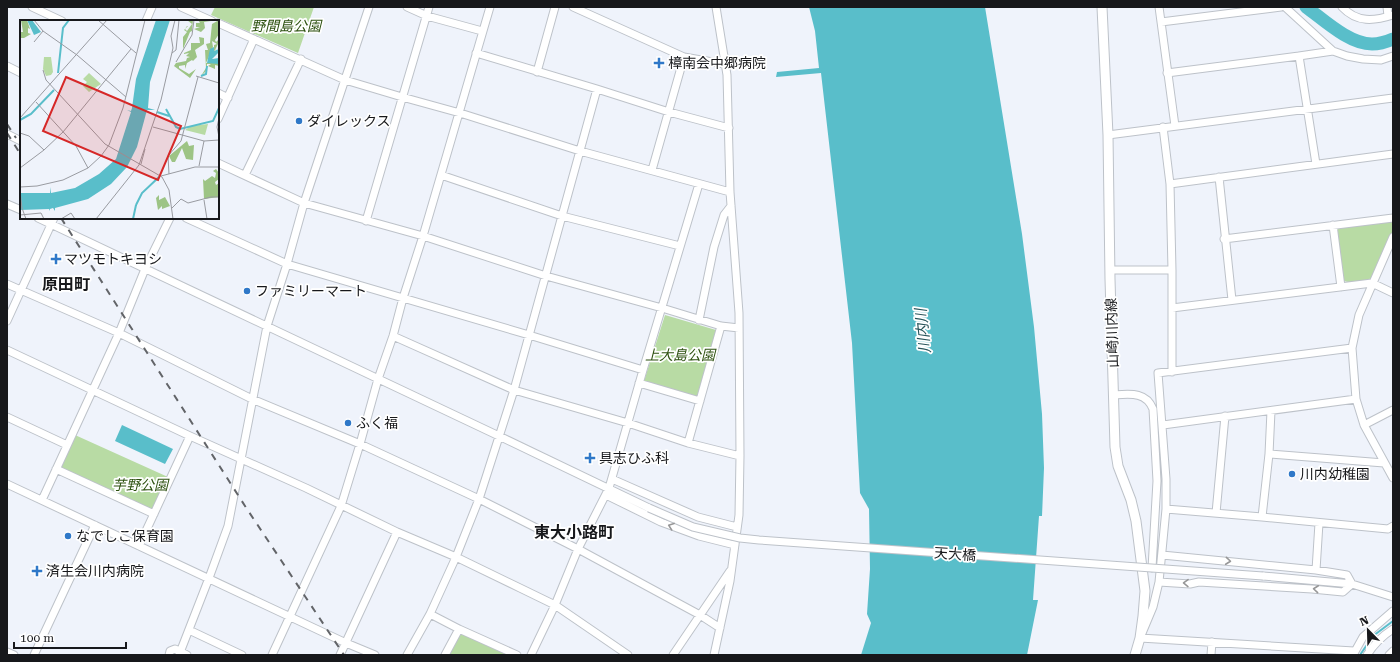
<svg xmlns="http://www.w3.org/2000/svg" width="1400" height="662" viewBox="0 0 1400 662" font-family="'Roboto Serif','Noto Sans JP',serif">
<rect width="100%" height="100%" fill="#eff3fb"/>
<path fill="#b8dba4" d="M 215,7 L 314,7 L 298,53 L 211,15 Z
M 1393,221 L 1393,231 L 1371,278 C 1365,282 1349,284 1342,280 L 1337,230 L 1339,228 Z
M 665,315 L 716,330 L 697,397 L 644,381 Z
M 75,435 L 168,477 L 154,508 L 150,510 L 62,469 L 61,466 Z
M 460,633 L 507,655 L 449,655 Z"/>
<path fill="#59beca" d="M 809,7 L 985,7 L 1022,234 L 1034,327 L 1042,414 L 1044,468 L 1042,516 L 1039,516 L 1033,600 L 1038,600 L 1027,655 L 861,655 L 871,623 L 867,614 L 870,569 L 869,509 L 860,493 L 852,343 L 821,73 L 776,77 L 777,72 L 819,68 L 815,31 Z
M 122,425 L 173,449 L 165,464 L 115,441 Z"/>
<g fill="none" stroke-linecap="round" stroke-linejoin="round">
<path stroke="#59beca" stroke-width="2" d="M 1360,655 L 1373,636 L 1393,621"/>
<path stroke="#59beca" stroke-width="13" d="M 1306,7 C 1324,20 1349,44 1372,44 C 1379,44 1386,42 1393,39"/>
<defs>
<path id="minor" d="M 32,7 L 62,21
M 181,7 L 212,21
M 407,7 L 427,16 L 482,31
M 573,7 L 684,57 L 724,64
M 1159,7 L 1175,126
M 1285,7 L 1333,51 L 1347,56 L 1363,59 L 1381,60 L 1393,56
M 1342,7 C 1357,23 1374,21 1393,15
M 1387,7 L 1388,16
M 146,21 L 152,7
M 1161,22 L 1281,7
M 218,23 L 345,80 L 402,97 L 460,113 L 580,151 L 730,192
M 476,53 L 597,89 L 669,112 L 729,128
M 1299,56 L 1316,164
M 7,66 L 21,73
M 537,72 L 555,7
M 1167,73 L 1299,56 L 1333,51
M 218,93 L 228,98
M 218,119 L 254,39
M 1163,127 L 1170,184 L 1172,270 L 1172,372
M 7,134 L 21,141
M 1108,135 L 1393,98
M 218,163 L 304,203 L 423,236 L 546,276 L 662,308 L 721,326 L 739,328
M 652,170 L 684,57
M 245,175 L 301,59
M 441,175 L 562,216 L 680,246
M 1219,177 L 1232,300
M 1170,184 L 1393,154
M 7,204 L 21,210
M 38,218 L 499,436 L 649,508
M 186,218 L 287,264 L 529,335 L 643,370
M 366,221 L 429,7
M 1333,225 L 1341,287
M 1393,237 L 1359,315 L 1352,348 L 1356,399 L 1364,425 L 1393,478
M 1224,239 L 1393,218
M 1110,270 L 1172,270
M 7,284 L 119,333 L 252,399 L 360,444 L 479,499 L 578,549 L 700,615 L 720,628
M 1172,308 L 1372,283 L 1393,293
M 699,320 L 714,247 L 724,215 L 731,206
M 7,321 L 54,218
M 393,336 L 514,390 L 628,423 L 688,443 L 740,456
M 7,350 L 190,436 L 306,488 L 397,532 L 456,557 L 520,588 L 555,605 L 628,655
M 639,383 L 700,401
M 1113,395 C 1129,394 1146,391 1153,409 L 1157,481 L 1152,568
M 7,417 L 67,445
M 1163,425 L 1356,399
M 1364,425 L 1393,410
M 688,443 L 721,326
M 1269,454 L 1384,463
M 56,469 L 154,514
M 612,479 L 698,517 L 737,527
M 7,484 L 346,643 L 375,655
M 606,495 L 661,522 L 699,536 L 735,545
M 42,500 L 119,333 L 145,269 L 170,218
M 1166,509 L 1262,517 L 1388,529 L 1393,526
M 1216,513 L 1225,416
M 1262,517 L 1269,454 L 1271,411
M 139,546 L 190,436
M 1162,555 L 1316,570 L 1347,575 L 1352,584
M 1316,570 L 1319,523
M 1263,576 L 1352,584 L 1393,597
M 1159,582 L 1153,607 L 1140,638 L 1354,651
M 1352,584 L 1343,592 L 1312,589 L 1199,582 L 1190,584 L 1159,582 L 1166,509 L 1166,479 L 1158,373 L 1352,348
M 430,614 L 459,629 L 517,655
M 189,630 L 242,655
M 7,652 L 14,655
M 34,655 L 95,525
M 169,655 L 170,651 L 175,649 L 187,655
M 179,655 L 209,578 L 228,526 L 267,326 L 287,264 L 304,203 L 369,7
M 272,655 L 341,506 L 360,444 L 378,379 L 393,336 L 403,298 L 423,236 L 490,7
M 340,655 L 397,532
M 407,655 L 430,614 L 456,557 L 479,499 L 514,390 L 597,89
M 445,655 L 459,629
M 531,655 L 555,605 L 578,549 L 609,488 L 643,370 L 699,184
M 673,655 L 730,571
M 714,655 L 730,581 L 739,515 L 740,456 L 739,313 L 730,192 L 727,75 L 716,7
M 1211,655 L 1212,642
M 1353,655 L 1363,637 L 1393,611
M 1367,655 C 1374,644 1382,636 1393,629
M 1389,655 L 1393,651"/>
<path id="major" d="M 1102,7 L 1108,135 L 1110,279 L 1115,447 L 1118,466 L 1131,500 L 1136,521 L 1145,591 L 1143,616 L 1140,638 L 1135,655"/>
</defs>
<use href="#minor" stroke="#bdc2c9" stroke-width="9"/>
<use href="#major" stroke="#bdc2c9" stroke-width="11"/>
<use href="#minor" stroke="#fff" stroke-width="7"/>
<use href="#major" stroke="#fff" stroke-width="9"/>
<path stroke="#626468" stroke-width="2" stroke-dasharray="7 7" stroke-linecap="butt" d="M 7,124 L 16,138
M 7,133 L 21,155
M 61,218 L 245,506 L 344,655"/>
<defs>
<path id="minor-bridge" d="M 649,508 L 693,527 L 740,538 L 759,540 L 1263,576"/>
</defs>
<use href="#minor-bridge" stroke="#bdc2c9" stroke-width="9" stroke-linecap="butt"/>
<use href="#minor-bridge" stroke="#fff" stroke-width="7"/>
</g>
<defs><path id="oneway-chevron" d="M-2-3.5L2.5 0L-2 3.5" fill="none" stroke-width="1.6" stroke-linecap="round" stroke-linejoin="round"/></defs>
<g stroke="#979798">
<use href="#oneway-chevron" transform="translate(671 526) rotate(-160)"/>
<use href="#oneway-chevron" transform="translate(1228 561) rotate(6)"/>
<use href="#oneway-chevron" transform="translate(1186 583) rotate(-179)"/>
<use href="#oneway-chevron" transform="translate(1316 589) rotate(-174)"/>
</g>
<g fill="#2f78c8" stroke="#fff" stroke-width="1.5">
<path d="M657 57h4v4h4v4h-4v4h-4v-4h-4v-4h4z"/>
<circle cx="299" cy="121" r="4"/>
<path d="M54 253h4v4h4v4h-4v4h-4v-4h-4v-4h4z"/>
<circle cx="247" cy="291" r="4"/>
<circle cx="348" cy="423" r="4"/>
<path d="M588 452h4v4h4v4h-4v4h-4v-4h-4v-4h4z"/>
<circle cx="1292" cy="474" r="4"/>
<circle cx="68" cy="536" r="4"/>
<path d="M35 565h4v4h4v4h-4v4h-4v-4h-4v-4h4z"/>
</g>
<g text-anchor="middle" stroke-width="3.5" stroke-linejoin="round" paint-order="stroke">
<g font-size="14" font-style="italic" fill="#2c500f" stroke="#fff">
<text x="286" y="31">野間島公園</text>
<text x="680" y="360">上大島公園</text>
<text x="140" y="490">芋野公園</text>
</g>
<g font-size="14" fill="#17181b" stroke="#fff" text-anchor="start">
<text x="668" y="68">樟南会中郷病院</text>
<text x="307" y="126">ダイレックス</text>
<text x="64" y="264">マツモトキヨシ</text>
<text x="255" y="296">ファミリーマート</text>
<text x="356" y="428">ふく福</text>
<text x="599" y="463">具志ひふ科</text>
<text x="1300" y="479">川内幼稚園</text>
<text x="76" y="541">なでしこ保育園</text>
<text x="46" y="576">済生会川内病院</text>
</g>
<g font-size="14" fill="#17181b" stroke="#fff">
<text transform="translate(1112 333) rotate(-92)" y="5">山崎川内線</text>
<text transform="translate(955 554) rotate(4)" y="5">天大橋</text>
</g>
<g font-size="15" font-style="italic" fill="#265359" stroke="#fff">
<text transform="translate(923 331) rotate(-96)" y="5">川内川</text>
</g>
<g font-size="16" font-weight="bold" fill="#17181b" stroke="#fff">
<text x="66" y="290">原田町</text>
<text x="574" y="538">東大小路町</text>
</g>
</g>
<g transform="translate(20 20)">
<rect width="199" height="199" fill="#eff3fb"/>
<path d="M 24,37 L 31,37 L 33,52 L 31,55 L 26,56 L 23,49 ZM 69,53 L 81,64 L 69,72 L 63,66 L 67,62 L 63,59 ZM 188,104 L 185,115 L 165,110 L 171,106 Z" fill="#b8dba4"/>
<path d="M 1,0 L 7,0 L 10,9 L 8,8 L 8,13 L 11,14 L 4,18 L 0,18 L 0,12 L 3,12 ZM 167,0 L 173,0 L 172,11 L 170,12 L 163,29 L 163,17 L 167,12 L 164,10 L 165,9 L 167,6 L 168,6 L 165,9 L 167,11 L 172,4 ZM 178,0 L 198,0 L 184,2 L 185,8 L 181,12 L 174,9 L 180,7 L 176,7 L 176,3 L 180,3 ZM 199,0 L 199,14 L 195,20 L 196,22 L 199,19 L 199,22 L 195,30 L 198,28 L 194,31 L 194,25 L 197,24 L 192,21 L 193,27 L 186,43 L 199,43 L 199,46 L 195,45 L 195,49 L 188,46 L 191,44 L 187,44 L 187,50 L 181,56 L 186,48 L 185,30 L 188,30 L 186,24 L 190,23 L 192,4 ZM 179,17 L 184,18 L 184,24 L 175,30 L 177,37 L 173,41 L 172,40 L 167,43 L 165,49 L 165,45 L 159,46 L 159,48 L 169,54 L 176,49 L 170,58 L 154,46 L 156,43 L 166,41 L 167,38 L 170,37 L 166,36 L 169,33 L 164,34 L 164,33 L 171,30 L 171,23 L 180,23 ZM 167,121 L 169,126 L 174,125 L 173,140 L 166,139 L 162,128 L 155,142 L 152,142 L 149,136 ZM 196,149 L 199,153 L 199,159 L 195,162 L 196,165 L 199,163 L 199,177 L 184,179 L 183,159 L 185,161 L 192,156 L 195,158 L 196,153 L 193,151 ZM 139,175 L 139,180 L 145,177 L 150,186 L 142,189 L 142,186 L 138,190 L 136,178 Z" fill="#9dc485"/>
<path d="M 7,0 L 12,0 L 21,12 L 14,15 ZM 136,0 L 150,0 L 130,62 L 128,88 L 135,90 L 127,90 L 117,127 L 107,147 L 91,164 L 68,179 L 35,188 L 35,191 L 33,188 L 30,189 L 30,191 L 29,189 L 0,190 L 0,173 L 30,173 L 31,167 L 31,173 L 55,168 L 79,154 L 96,139 L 111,92 L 107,90 L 111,91 L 112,88 L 116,59 ZM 194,27 L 194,31 L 199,29 L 199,32 L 192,39 L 199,38 L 199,44 L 187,43 L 190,29 Z" fill="#59beca"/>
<path fill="none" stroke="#59beca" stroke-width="2" d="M 38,53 L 43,8 L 49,0M 181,56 L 186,54 L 187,46M 146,89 L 156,107 L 160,109 L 193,101 L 199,88M 137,92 L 149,96M 0,100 L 11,94 L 34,70M 116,185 L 122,173 L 139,157M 113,199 L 116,185"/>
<path fill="none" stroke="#999ba1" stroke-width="1" d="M 14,0 L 23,11 L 57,35 L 106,77M 78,0 L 116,33M 14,22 L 23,11M 152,33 L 156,30 L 159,0M 156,42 L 172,15 L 174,0M 23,50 L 26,60 L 85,124 L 142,157 L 149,170 L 153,199M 176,56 L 199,63M 16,82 L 56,126 L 68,148M 0,98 L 87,0M 199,98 L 197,107 L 199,117M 133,107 L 184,121 L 199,120M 0,113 L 9,116 L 24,130M 121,144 L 125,129M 179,146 L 184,121M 0,148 L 24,130 L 43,112 L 111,29M 149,154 L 148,136 L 161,121 L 178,57M 141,156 L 175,147 L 199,147M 0,167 L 17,166 L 43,160 L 68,148 L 81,136 L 89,125 L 103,88 L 125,0M 0,171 L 2,188 L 6,199M 184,180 L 187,199M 152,188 L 161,179 L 168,183 L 191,177 L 199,177M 0,195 L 21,193 L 24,199M 41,199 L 51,193 L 55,199M 76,199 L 119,145 L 141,80 L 153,28 L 151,16 L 155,0"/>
<path fill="#d62828" fill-opacity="0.15" stroke="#d62828" stroke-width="2" d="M 46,57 L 161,106 L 138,160 L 23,111 Z"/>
<rect width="199" height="199" fill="none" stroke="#17181b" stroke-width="2"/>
</g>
<rect width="1400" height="662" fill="none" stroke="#17181b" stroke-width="16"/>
<g transform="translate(1368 630) rotate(337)" stroke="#ffffff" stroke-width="3" paint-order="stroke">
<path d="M0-3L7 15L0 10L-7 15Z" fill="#17181b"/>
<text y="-6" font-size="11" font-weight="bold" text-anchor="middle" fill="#17181b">N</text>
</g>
<path d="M14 642v6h112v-6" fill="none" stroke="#17181b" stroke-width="2"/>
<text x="20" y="642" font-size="12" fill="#17181b" stroke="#ffffff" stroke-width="3" paint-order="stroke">100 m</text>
</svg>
